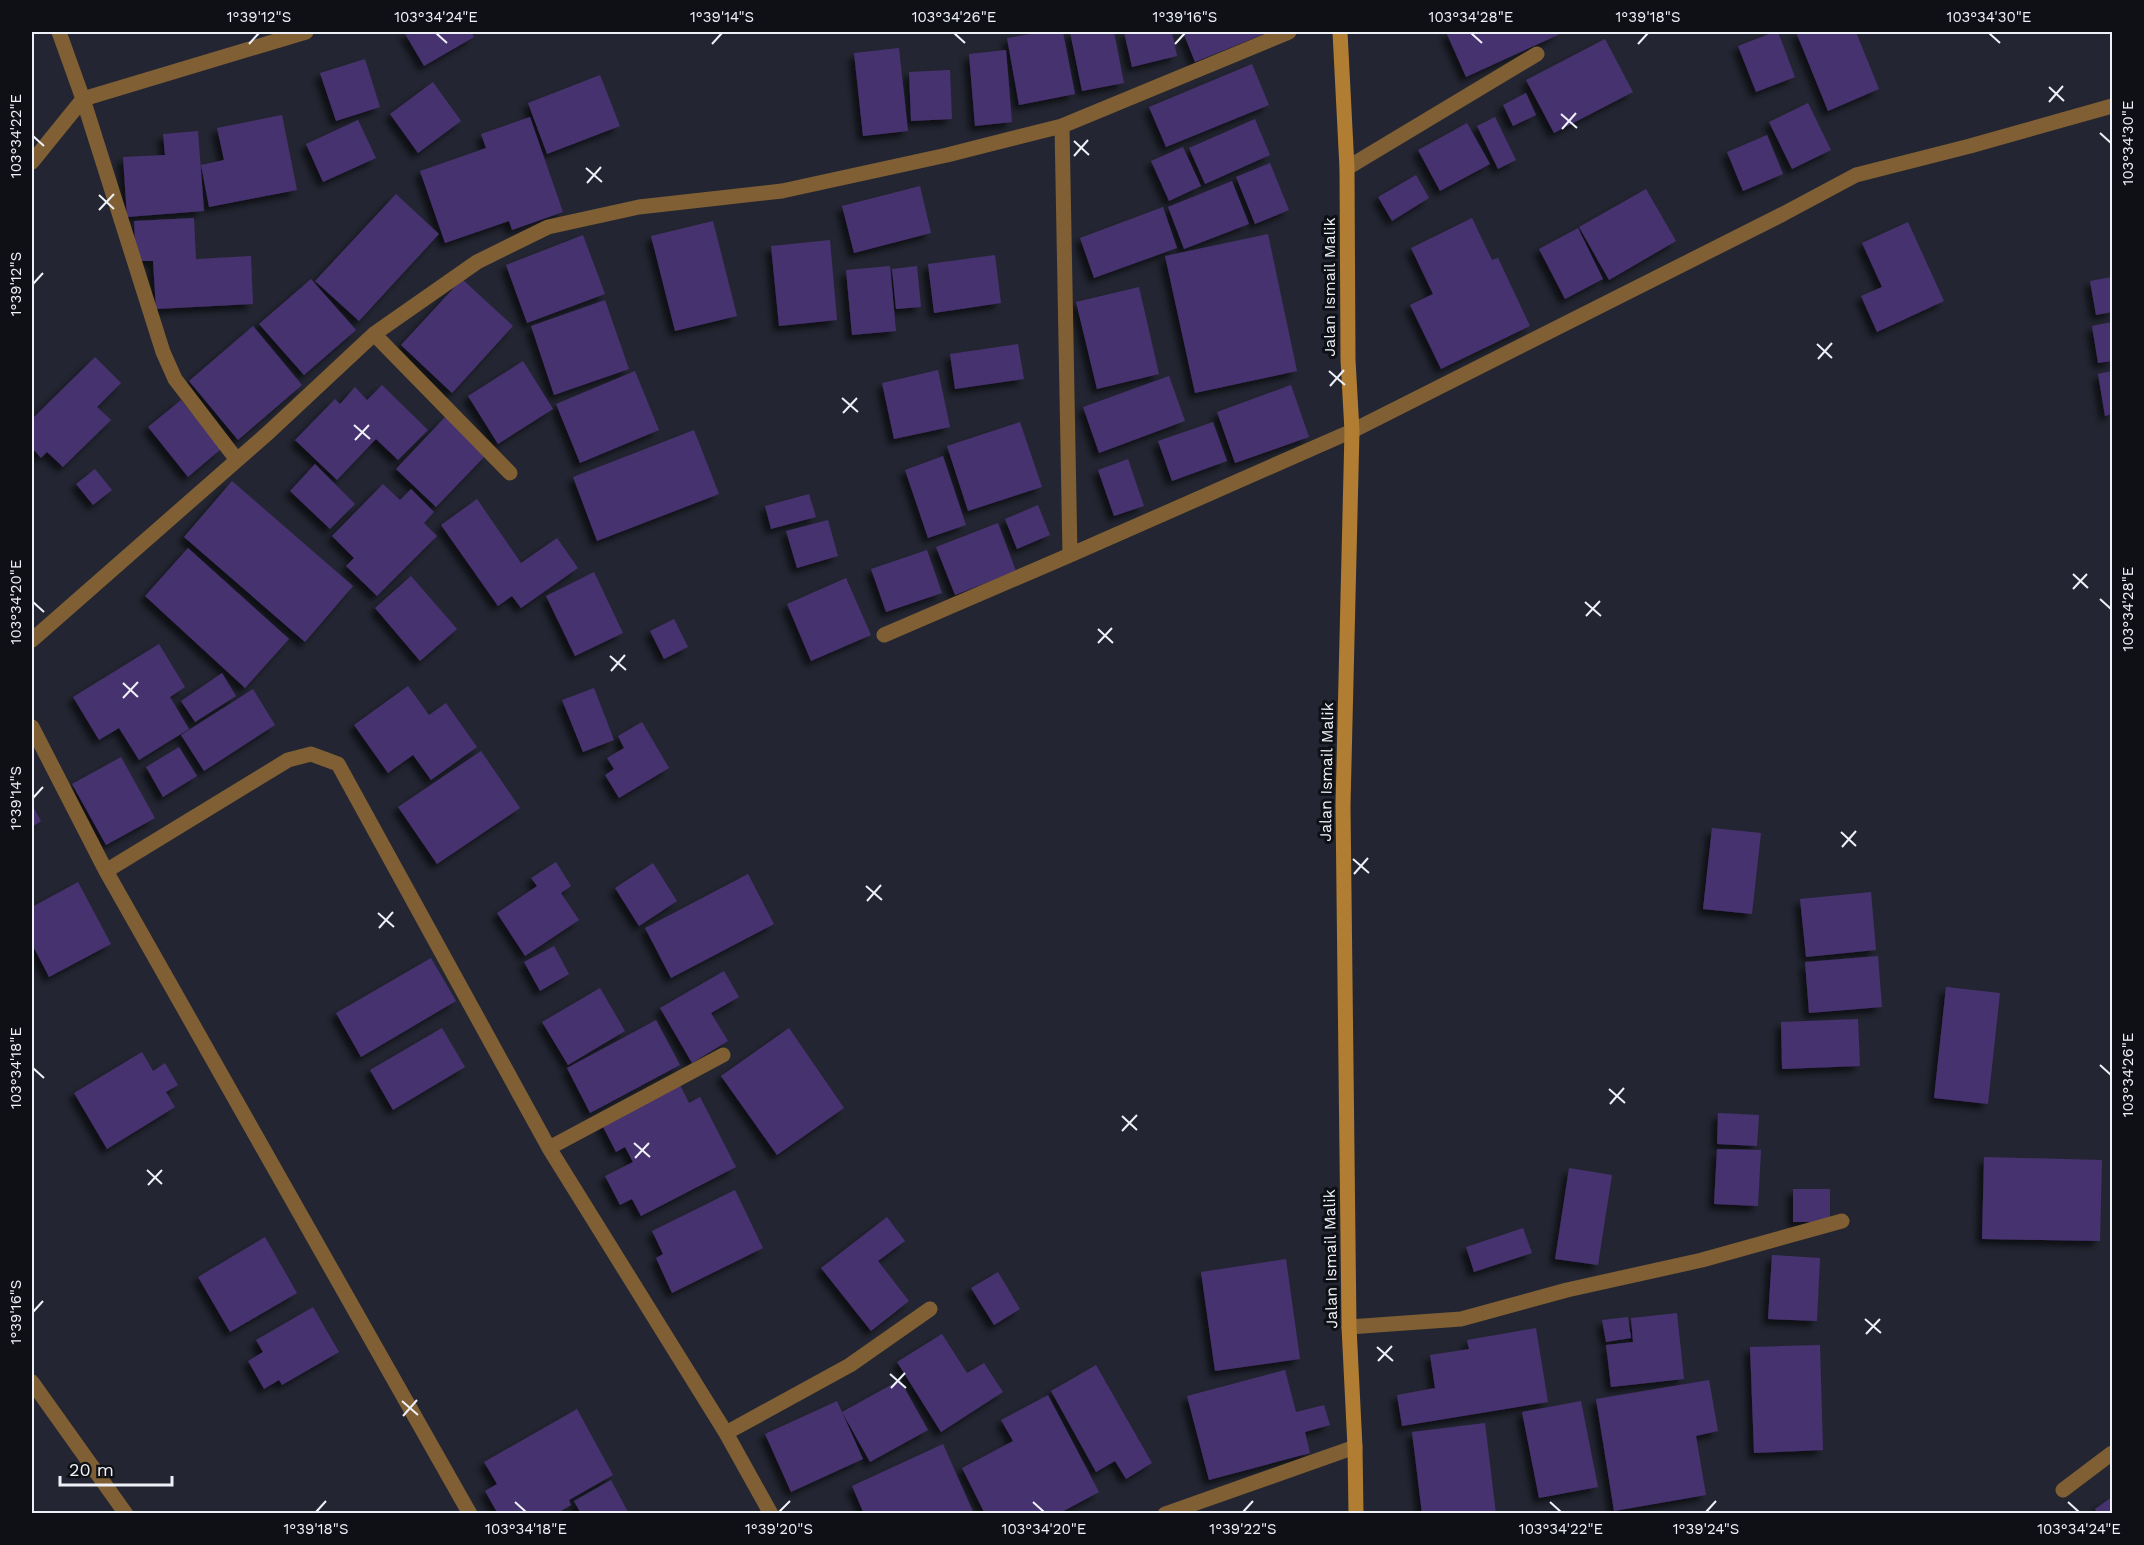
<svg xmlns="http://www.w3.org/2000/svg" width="2144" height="1545" viewBox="0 0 2144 1545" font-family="'Work Sans',sans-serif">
<defs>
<filter id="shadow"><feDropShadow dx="-5.5" dy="5.5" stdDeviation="3" flood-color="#0009"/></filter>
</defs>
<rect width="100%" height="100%" fill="#232632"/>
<path fill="#47326f" filter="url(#shadow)" d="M 404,32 L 471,32 L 474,37 L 424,66 Z
M 1043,32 L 1063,32 L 1075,94 L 1019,105 L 1007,38 Z
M 1070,32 L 1114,32 L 1124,83 L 1082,91 Z
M 1124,32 L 1172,32 L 1177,56 L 1132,67 Z
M 1183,32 L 1269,32 L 1195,62 Z
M 1446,32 L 1559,32 L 1560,34 L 1466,77 Z
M 1774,32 L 1778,32 L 1795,77 L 1756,92 L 1738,46 Z
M 1796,32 L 1856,32 L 1879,89 L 1828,111 Z
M 1605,39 L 1633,92 L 1554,133 L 1526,80 Z
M 899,48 L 908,131 L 863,136 L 854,53 Z
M 1006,50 L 1012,122 L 975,126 L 969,54 Z
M 365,59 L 380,107 L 336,121 L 320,73 Z
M 1252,64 L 1269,105 L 1166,147 L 1149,107 Z
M 950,70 L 952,119 L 911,121 L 909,72 Z
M 600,75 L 620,126 L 547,154 L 528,103 Z
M 433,82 L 461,121 L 418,153 L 390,114 Z
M 1526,93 L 1536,115 L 1513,126 L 1503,105 Z
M 1808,103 L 1831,150 L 1792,169 L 1769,122 Z
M 282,115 L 297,190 L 209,207 L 201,165 L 224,160 L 217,128 Z
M 530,117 L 563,212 L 512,230 L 509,221 L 445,243 L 420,171 L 486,148 L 481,134 Z
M 1495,117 L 1516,160 L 1498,169 L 1477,126 Z
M 1255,119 L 1270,155 L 1205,184 L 1189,148 Z
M 358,120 L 376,158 L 323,182 L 306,144 Z
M 1467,123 L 1490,164 L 1440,191 L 1418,150 Z
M 198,131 L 204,211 L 127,217 L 123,157 L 165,155 L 163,134 Z
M 1767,135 L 1783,174 L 1743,191 L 1727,152 Z
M 1183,147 L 1201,186 L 1169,201 L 1151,161 Z
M 1270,163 L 1289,210 L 1255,224 L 1236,177 Z
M 1416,175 L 1429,198 L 1392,221 L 1378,197 Z
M 1232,181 L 1249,224 L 1184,249 L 1168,207 Z
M 920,186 L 931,233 L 854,253 L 842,206 Z
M 1646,189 L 1676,241 L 1609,280 L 1579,227 Z
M 396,194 L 439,234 L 359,321 L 315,281 Z
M 1163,207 L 1177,248 L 1094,278 L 1080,238 Z
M 194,218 L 196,259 L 251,256 L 253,304 L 156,309 L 153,261 L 136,261 L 134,221 Z
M 1472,218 L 1492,260 L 1498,258 L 1530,326 L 1441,369 L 1410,305 L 1433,294 L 1411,248 Z
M 713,221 L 737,316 L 675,331 L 651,236 Z
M 1908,222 L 1944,301 L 1877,332 L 1861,296 L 1882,287 L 1862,243 Z
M 1578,228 L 1603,279 L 1565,299 L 1539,249 Z
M 1268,234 L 1297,371 L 1195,393 L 1165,256 Z
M 583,235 L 605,294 L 527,323 L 506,265 Z
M 830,240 L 837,320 L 779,326 L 771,246 Z
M 995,255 L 1001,303 L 934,313 L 928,264 Z
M 890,266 L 896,331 L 852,335 L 846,270 Z
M 917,266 L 921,307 L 896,309 L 892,269 Z
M 2112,277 L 2112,312 L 2096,315 L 2090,281 Z
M 311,279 L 356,330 L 304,375 L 259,324 Z
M 462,279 L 513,326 L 452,393 L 401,345 Z
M 1139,287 L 1159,374 L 1097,389 L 1076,302 Z
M 605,300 L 629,369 L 554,395 L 531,326 Z
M 2112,322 L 2112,361 L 2098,363 L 2092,326 Z
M 253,326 L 302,385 L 238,440 L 189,381 Z
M 1018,344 L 1024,379 L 955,389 L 950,354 Z
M 95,357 L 121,383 L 97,407 L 111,420 L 63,467 L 47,452 L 41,458 L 32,448 L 32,419 Z
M 523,361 L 553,409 L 498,444 L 468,396 Z
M 938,370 L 950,427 L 894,439 L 882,383 Z
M 635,371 L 659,430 L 580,463 L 556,404 Z
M 2112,371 L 2112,414 L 2105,416 L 2098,374 Z
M 1169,376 L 1185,421 L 1099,453 L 1083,407 Z
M 382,385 L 428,430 L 398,460 L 376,439 L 337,480 L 295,440 L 335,399 L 340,404 L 355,387 L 367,400 Z
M 1291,385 L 1309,437 L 1235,463 L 1217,412 Z
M 181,400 L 221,449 L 188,477 L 148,427 Z
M 446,416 L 486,455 L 436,507 L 396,469 Z
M 1020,422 L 1042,487 L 968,511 L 947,446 Z
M 1213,422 L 1227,461 L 1172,481 L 1158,441 Z
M 694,430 L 719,494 L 597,541 L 573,477 Z
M 943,456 L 966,525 L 928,538 L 905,470 Z
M 1128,459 L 1144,506 L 1114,516 L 1098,470 Z
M 315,464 L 355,504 L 330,529 L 290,491 Z
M 95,469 L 112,490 L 93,505 L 76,484 Z
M 232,481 L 353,586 L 305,642 L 184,537 Z
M 383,484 L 400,500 L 411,489 L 434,512 L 424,523 L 437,536 L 377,596 L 346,566 L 354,558 L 332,536 Z
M 809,494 L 816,517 L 771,529 L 765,506 Z
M 477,499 L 521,563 L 557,538 L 578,568 L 521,608 L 512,596 L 498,606 L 441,525 Z
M 1038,505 L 1050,535 L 1017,549 L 1005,519 Z
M 828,520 L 838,556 L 797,568 L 786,531 Z
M 998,523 L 1016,571 L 955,595 L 936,547 Z
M 188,548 L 289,639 L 245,688 L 145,596 Z
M 927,550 L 942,593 L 886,612 L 871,569 Z
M 594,572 L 623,633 L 575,656 L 546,596 Z
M 411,576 L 457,629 L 420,661 L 375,608 Z
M 846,578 L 871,635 L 811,661 L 787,604 Z
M 674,619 L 688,647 L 664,659 L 650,631 Z
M 159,644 L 185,687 L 170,697 L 189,729 L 139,760 L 119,728 L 99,740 L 73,697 Z
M 222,673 L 236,696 L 195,722 L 181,701 Z
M 408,686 L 429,715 L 446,703 L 477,747 L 431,780 L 413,755 L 388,773 L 354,725 Z
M 594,688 L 614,740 L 583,752 L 562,700 Z
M 253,689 L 275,725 L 204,771 L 181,735 Z
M 642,722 L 669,768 L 619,798 L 605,775 L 614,769 L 607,758 L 624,748 L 618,736 Z
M 179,747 L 197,776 L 163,797 L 146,767 Z
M 481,751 L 520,808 L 437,864 L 398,807 Z
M 121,757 L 155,818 L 106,845 L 72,784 Z
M 32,805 L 41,821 L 32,827 Z
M 1712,828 L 1761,833 L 1752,914 L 1703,909 Z
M 556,862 L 571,886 L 561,893 L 579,920 L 525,956 L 497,913 L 537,886 L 531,878 Z
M 653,863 L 677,901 L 639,926 L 615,888 Z
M 748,874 L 774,924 L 671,978 L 645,928 Z
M 78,882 L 111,944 L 49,977 L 32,944 L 32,907 Z
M 1871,892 L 1876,950 L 1806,957 L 1800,899 Z
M 554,946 L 569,974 L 540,991 L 524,962 Z
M 1878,956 L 1882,1007 L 1809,1013 L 1805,962 Z
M 431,958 L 456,1001 L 361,1057 L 336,1013 Z
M 724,971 L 739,997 L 711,1013 L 728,1041 L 692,1063 L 660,1008 Z
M 1946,987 L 2000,993 L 1988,1104 L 1934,1098 Z
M 600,988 L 625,1031 L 568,1065 L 542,1022 Z
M 1858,1019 L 1860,1066 L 1782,1069 L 1781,1022 Z
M 656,1020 L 680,1065 L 590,1113 L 567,1068 Z
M 442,1028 L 465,1067 L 393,1110 L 370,1070 Z
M 789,1028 L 844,1108 L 777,1155 L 721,1076 Z
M 142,1052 L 153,1071 L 165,1063 L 178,1085 L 166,1092 L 175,1107 L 107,1149 L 74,1093 Z
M 679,1083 L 689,1103 L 700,1097 L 736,1167 L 641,1216 L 632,1199 L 620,1205 L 605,1176 L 633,1162 L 625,1147 L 616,1152 L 601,1123 Z
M 1718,1113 L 1759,1115 L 1757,1146 L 1717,1144 Z
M 1717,1149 L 1761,1150 L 1758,1206 L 1714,1204 Z
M 1984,1157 L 2102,1160 L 2100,1241 L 1982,1239 Z
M 1569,1168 L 1612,1175 L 1598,1265 L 1555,1259 Z
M 1793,1189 L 1830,1189 L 1830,1222 L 1793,1222 Z
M 735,1190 L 763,1248 L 672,1293 L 656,1258 L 663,1254 L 652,1231 Z
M 887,1217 L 905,1241 L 878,1261 L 909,1301 L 871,1331 L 821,1268 Z
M 1523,1228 L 1532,1253 L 1474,1272 L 1466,1247 Z
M 265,1237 L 297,1293 L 230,1332 L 198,1277 Z
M 1772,1255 L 1820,1258 L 1817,1321 L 1768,1319 Z
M 1286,1259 L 1300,1359 L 1215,1371 L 1201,1272 Z
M 998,1272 L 1020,1309 L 994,1325 L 971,1288 Z
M 313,1307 L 339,1352 L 282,1385 L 279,1380 L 264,1389 L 248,1361 L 263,1352 L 256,1340 Z
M 1677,1313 L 1684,1379 L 1611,1387 L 1606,1345 L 1633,1342 L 1631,1318 Z
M 1628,1317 L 1631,1338 L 1606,1342 L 1602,1320 Z
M 1536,1328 L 1548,1402 L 1402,1426 L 1397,1395 L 1435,1388 L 1430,1355 L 1469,1349 L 1467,1340 Z
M 942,1334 L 967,1373 L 984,1363 L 1003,1392 L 941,1432 L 897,1362 Z
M 1820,1345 L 1823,1450 L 1754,1453 L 1750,1347 Z
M 1096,1365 L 1152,1463 L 1126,1479 L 1115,1461 L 1096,1472 L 1051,1391 Z
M 1285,1370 L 1296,1412 L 1324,1405 L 1330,1425 L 1305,1432 L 1310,1453 L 1209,1480 L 1187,1396 Z
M 900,1380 L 928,1430 L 870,1462 L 842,1412 Z
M 1709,1380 L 1718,1431 L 1696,1436 L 1706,1495 L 1614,1511 L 1596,1399 Z
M 1048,1395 L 1099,1492 L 1058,1514 L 985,1514 L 962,1468 L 1013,1441 L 1001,1420 Z
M 837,1401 L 863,1459 L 791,1492 L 765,1434 Z
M 1581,1401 L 1598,1487 L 1539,1498 L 1522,1412 Z
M 577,1409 L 613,1475 L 569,1500 L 571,1505 L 556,1514 L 513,1514 L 511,1511 L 507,1514 L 498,1514 L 485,1491 L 497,1484 L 484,1462 Z
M 1485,1423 L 1496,1514 L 1422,1514 L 1412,1432 Z
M 943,1444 L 974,1514 L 864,1514 L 852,1486 Z
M 611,1480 L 629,1514 L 581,1514 L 574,1501 Z
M 2112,1497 L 2112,1514 L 2098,1514 L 2095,1509 Z"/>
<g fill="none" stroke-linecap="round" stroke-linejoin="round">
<path stroke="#7f5f33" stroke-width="15" d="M 59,32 L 83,99 L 163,352 L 175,379 L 237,460
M 1062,126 L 1070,555
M 32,162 L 83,99 L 306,32
M 1347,168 L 1537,54
M 374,334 L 510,473
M 884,635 L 1070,555 L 1352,431 L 1783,214 L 1856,175 L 1970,146 L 2112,106
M 32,640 L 269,432 L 374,334 L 477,262 L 548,227 L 639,207 L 782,191 L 947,155 L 1062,126 L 1289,32
M 32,727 L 106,871 L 470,1514
M 106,871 L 288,760 L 311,754 L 338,764 L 549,1148 L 726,1433 L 771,1514
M 549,1148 L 723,1055
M 1349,1327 L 1461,1319 L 1567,1290 L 1702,1260 L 1842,1221
M 32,1382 L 126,1514
M 726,1433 L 850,1365 L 930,1309
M 2063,1490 L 2112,1453
M 1165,1514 L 1355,1447"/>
<path stroke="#b07d32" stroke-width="15" d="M 1340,32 L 1347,168 L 1348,360 L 1352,431 L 1343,805 L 1349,1327 L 1355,1447 L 1356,1514"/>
</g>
<path fill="none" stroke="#eff1f9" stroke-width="2" d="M 436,33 L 447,43M 954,33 L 965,43M 1471,33 L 1482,43M 1989,33 L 2000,43M 249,44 L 259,33M 712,44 L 722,33M 1175,44 L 1185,33M 1638,44 L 1648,33M 2049,87 L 2064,101M 2049,102 L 2063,86M 1561,114 L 1577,128M 1562,129 L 1576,113M 2100,133 L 2111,143M 33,136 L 44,146M 1074,141 L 1089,155M 1074,156 L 1088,140M 586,168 L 602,182M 587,183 L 601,167M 99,195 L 114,209M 99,210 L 114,194M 33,284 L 43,273M 1817,344 L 1832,358M 1818,359 L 1832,343M 1329,371 L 1345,385M 1330,386 L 1344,370M 842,398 L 858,412M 843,413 L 857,398M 354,425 L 370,439M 355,440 L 369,425M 2073,574 L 2088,588M 2073,589 L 2087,574M 2100,599 L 2111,609M 33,602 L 44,612M 1585,602 L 1601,616M 1586,616 L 1600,601M 1098,629 L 1113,643M 1098,643 L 1112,628M 610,656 L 626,670M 611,671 L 625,655M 123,683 L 138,697M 123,698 L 138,682M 33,798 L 43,787M 1841,832 L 1856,846M 1842,847 L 1856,831M 1353,859 L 1369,873M 1354,874 L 1368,858M 866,886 L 882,900M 867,901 L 881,885M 378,913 L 394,927M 379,928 L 393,912M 2100,1065 L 2111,1075M 33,1068 L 44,1078M 1609,1089 L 1625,1103M 1610,1104 L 1624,1088M 1122,1116 L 1137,1130M 1122,1131 L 1137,1115M 634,1143 L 650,1157M 635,1158 L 649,1143M 147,1170 L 162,1184M 148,1185 L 162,1170M 33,1312 L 43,1301M 1865,1319 L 1881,1333M 1866,1334 L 1880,1319M 1377,1347 L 1393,1361M 1378,1361 L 1392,1346M 890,1374 L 906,1388M 891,1388 L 905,1373M 402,1401 L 418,1415M 403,1416 L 417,1400M 515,1502 L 526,1512M 1033,1502 L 1044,1512M 1550,1502 L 1561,1512M 2068,1502 L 2079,1512M 316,1512 L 326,1501M 779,1512 L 790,1501M 1243,1512 L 1253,1501M 1706,1512 L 1716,1501"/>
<g text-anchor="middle" stroke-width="6" stroke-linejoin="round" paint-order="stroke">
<g font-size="16" fill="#eff1f9" stroke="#0e1015">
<text transform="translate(1329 287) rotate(-90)" y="6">Jalan Ismail Malik</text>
<text transform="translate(1326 772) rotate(-89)" y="6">Jalan Ismail Malik</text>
<text transform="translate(1330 1259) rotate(-91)" y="6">Jalan Ismail Malik</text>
</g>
</g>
<rect width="2144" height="1545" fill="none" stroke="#0e1015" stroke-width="66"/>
<path d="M60 1476v9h112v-9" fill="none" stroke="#eff1f9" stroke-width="3"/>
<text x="69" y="1476" font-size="18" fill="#eff1f9" stroke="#0e1015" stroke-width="4.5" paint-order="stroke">20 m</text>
<rect x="33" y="33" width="2078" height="1479" fill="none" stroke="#eff1f9" stroke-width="2"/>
<g font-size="15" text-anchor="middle" fill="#eff1f9">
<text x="259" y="22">1°39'12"S</text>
<text x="436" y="22">103°34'24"E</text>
<text x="722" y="22">1°39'14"S</text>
<text x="954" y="22">103°34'26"E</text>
<text x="1185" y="22">1°39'16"S</text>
<text x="1471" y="22">103°34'28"E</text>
<text x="1648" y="22">1°39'18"S</text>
<text x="1989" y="22">103°34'30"E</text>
<text transform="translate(16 136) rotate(-90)" y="5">103°34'22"E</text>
<text transform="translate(2128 143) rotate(-90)" y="5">103°34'30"E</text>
<text transform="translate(16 284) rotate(-90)" y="5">1°39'12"S</text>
<text transform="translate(16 602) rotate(-90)" y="5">103°34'20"E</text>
<text transform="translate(2128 609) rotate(-90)" y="5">103°34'28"E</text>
<text transform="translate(16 798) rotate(-90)" y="5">1°39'14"S</text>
<text transform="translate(16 1068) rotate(-90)" y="5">103°34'18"E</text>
<text transform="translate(2128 1075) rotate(-90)" y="5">103°34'26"E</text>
<text transform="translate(16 1312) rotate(-90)" y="5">1°39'16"S</text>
<text x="316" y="1534">1°39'18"S</text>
<text x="526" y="1534">103°34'18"E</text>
<text x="779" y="1534">1°39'20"S</text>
<text x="1044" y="1534">103°34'20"E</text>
<text x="1243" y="1534">1°39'22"S</text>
<text x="1561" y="1534">103°34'22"E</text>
<text x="1706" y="1534">1°39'24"S</text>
<text x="2079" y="1534">103°34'24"E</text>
</g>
</svg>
